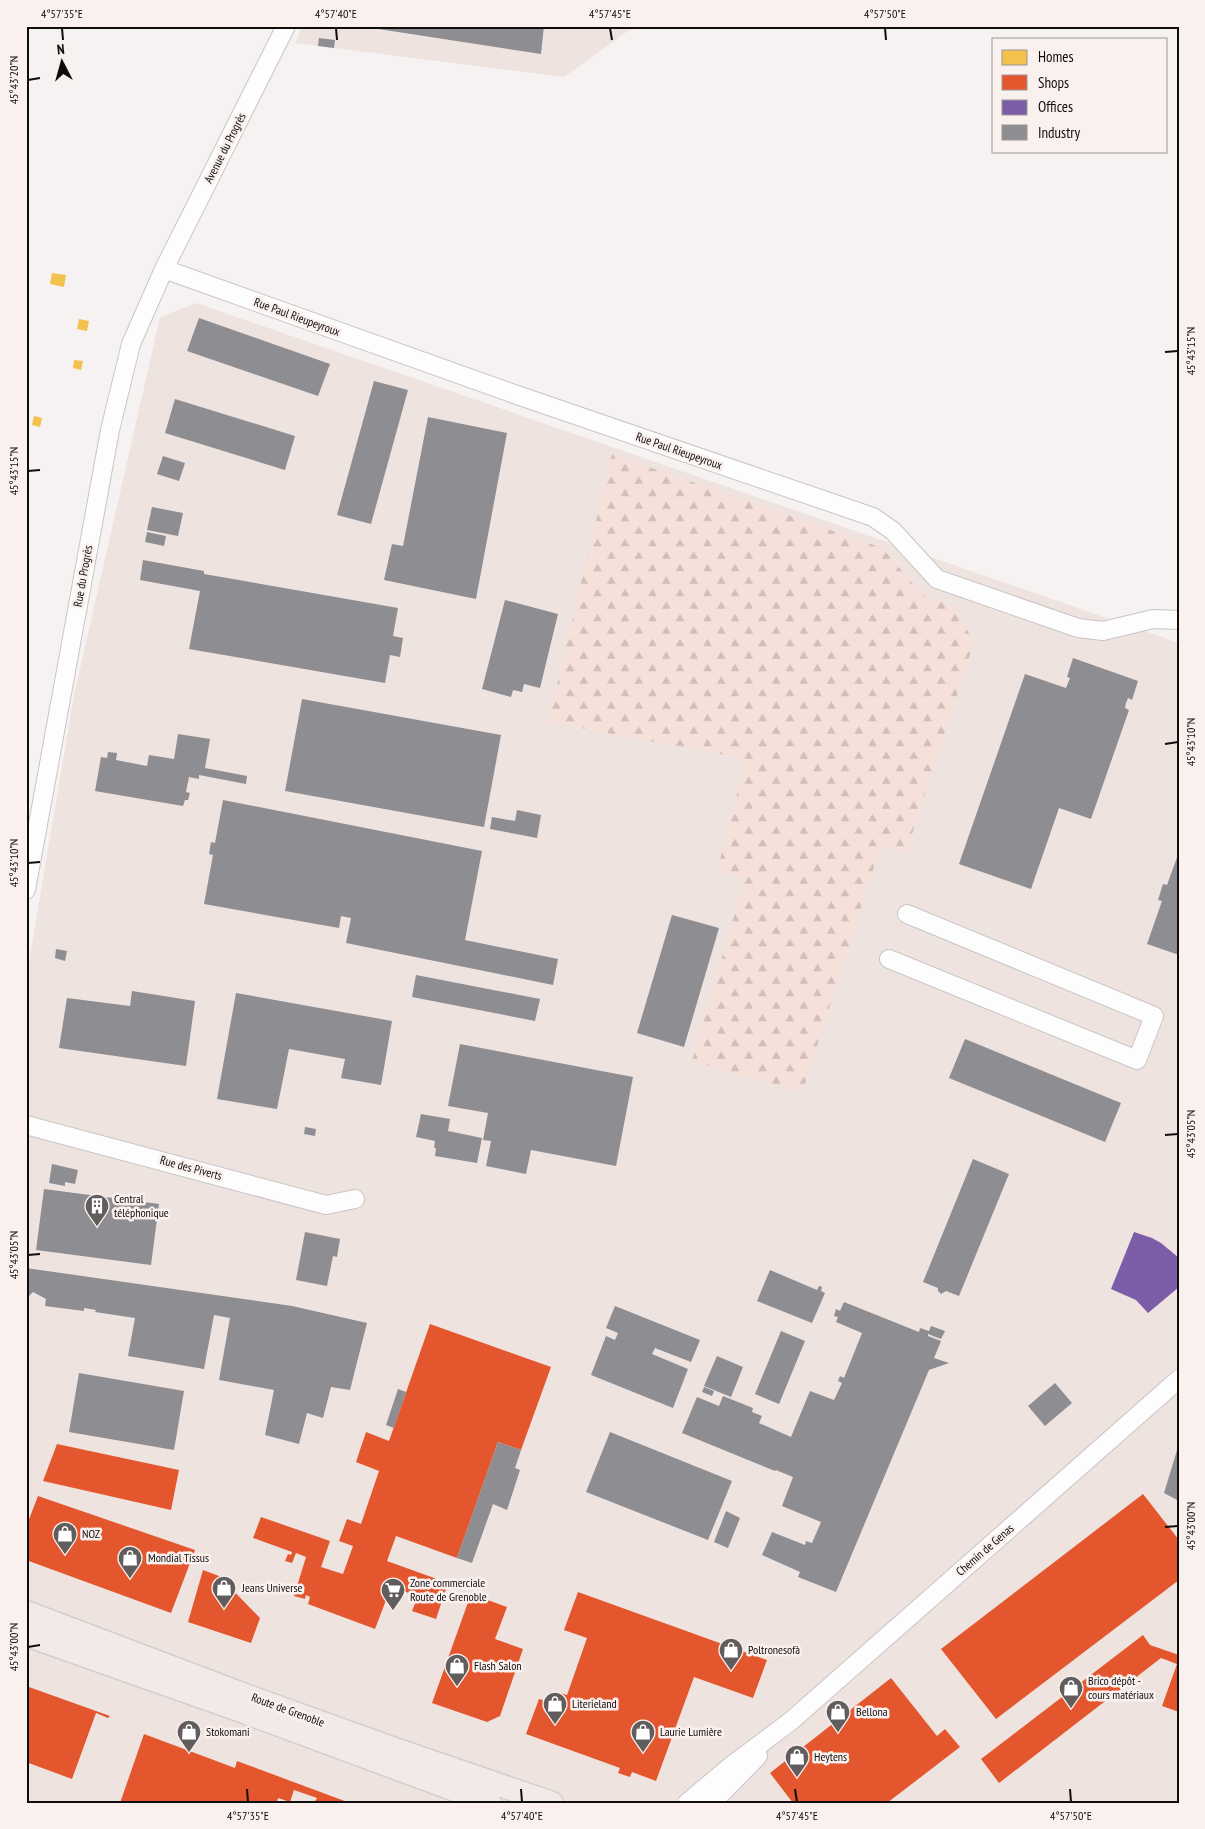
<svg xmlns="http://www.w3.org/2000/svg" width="1205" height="1829" viewBox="0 0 1205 1829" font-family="'PT Sans Narrow',sans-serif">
<defs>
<pattern id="forest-firs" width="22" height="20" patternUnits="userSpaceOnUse" patternTransform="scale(1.25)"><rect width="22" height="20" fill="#f5e0da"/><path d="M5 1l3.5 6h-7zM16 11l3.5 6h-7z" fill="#d1bfba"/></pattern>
</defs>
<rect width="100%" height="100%" fill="#f7f2f2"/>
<path fill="#efe3e0" d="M 302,26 L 635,26 L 564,77 L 295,43 Z
M 196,303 L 1179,643 L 1179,1803 L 26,1803 L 26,979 L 74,695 L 160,317 Z"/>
<path fill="url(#forest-firs)" d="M 612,454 L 882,548 L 923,595 L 953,606 L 974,642 L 906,853 L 881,845 L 802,1093 L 692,1061 L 745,878 L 717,871 L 746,759 L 548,722 Z"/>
<path fill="#f2c14e" d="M 52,273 L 66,275 L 64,287 L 50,284 Z
M 79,319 L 89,321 L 87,331 L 77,329 Z
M 74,360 L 83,361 L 81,370 L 73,368 Z
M 34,416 L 42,418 L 40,427 L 32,425 Z"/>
<path fill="#e4572e" d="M 430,1324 L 551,1367 L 521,1450 L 498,1442 L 457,1558 L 396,1536 L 387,1561 L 448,1583 L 436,1619 L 412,1611 L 418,1596 L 391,1587 L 375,1629 L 308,1604 L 310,1597 L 306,1595 L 305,1599 L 294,1596 L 306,1557 L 296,1553 L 292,1563 L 285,1561 L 288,1554 L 291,1555 L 292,1552 L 253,1538 L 261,1517 L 330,1541 L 321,1567 L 343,1574 L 353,1546 L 339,1541 L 347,1519 L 361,1524 L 379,1471 L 356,1462 L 366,1432 L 389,1441 Z
M 57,1444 L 179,1470 L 171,1510 L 43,1481 Z
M 1143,1494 L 1179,1540 L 1179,1580 L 996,1719 L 941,1649 Z
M 38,1496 L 195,1550 L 171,1613 L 26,1560 L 26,1527 Z
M 203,1570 L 219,1576 L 260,1618 L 251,1643 L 188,1622 Z
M 578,1592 L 767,1660 L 753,1698 L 694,1677 L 656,1781 L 632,1772 L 630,1777 L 618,1773 L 620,1768 L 526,1734 L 539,1699 L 557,1704 L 560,1693 L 567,1695 L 587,1638 L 564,1630 Z
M 471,1594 L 507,1607 L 495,1639 L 523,1649 L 500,1716 L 487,1722 L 432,1703 Z
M 1143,1635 L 1150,1645 L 1179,1655 L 1179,1712 L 1162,1706 L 1177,1664 L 1161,1658 L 999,1783 L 981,1759 Z
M 891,1678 L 937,1736 L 945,1729 L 960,1747 L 887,1803 L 793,1803 L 770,1773 Z
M 26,1686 L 110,1716 L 108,1718 L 96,1713 L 72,1779 L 26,1762 Z
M 144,1734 L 235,1768 L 237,1761 L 350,1803 L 314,1803 L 317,1798 L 294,1790 L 290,1802 L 278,1798 L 277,1803 L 120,1803 Z"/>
<path fill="#7b5ea7" d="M 1134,1232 L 1152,1238 L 1161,1243 L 1179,1258 L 1179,1287 L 1148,1313 L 1136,1300 L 1111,1289 Z"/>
<path fill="#8d8d92" d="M 359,26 L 544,26 L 541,54 Z
M 319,38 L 335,40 L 334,48 L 318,46 Z
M 199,318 L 330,364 L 318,396 L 187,351 Z
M 374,381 L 408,390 L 371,524 L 337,515 Z
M 175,399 L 295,436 L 285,470 L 165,433 Z
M 428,417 L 507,433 L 476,599 L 384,580 L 392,544 L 403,546 Z
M 163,456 L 185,463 L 179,481 L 157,474 Z
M 152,507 L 183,513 L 178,536 L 147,530 Z
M 147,532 L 166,536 L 164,546 L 145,542 Z
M 143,560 L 204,571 L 204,574 L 398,608 L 393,636 L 403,638 L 400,657 L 390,655 L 385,683 L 189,649 L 200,591 L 140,580 Z
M 505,600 L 558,614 L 540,688 L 524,684 L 522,692 L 513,690 L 511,697 L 482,689 Z
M 1073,658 L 1138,681 L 1132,700 L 1128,698 L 1126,703 L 1125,708 L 1129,710 L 1091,819 L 1059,808 L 1031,889 L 959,864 L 1025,674 L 1066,688 L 1070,678 L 1067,677 Z
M 302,699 L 501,735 L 484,827 L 285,791 Z
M 178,734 L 210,739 L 205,768 L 247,776 L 246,784 L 199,775 L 199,779 L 189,777 L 186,792 L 190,793 L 188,800 L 185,800 L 183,806 L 95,791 L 101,757 L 107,758 L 108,752 L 117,753 L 116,760 L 147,766 L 149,755 L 174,759 Z
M 223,800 L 482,851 L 465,940 L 558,959 L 553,985 L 346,943 L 351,918 L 341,916 L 339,928 L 204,904 L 213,855 L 209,854 L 211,842 L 215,843 Z
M 517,810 L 541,815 L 537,838 L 490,829 L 492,817 L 515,821 Z
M 1179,852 L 1179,955 L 1147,944 L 1162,901 L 1158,900 L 1163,884 L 1167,885 Z
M 672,915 L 719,928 L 684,1047 L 637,1033 Z
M 56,949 L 67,951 L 65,961 L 55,958 Z
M 416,975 L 540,999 L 535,1021 L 412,997 Z
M 132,991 L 195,1001 L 186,1066 L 59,1048 L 67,998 L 130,1006 Z
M 236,993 L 392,1021 L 381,1085 L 341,1078 L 345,1059 L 289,1049 L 277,1109 L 217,1099 Z
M 965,1039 L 1121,1103 L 1105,1142 L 949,1078 Z
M 460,1044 L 633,1077 L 616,1166 L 531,1150 L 526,1174 L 486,1166 L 491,1141 L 483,1140 L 488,1113 L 448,1106 Z
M 421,1114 L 450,1119 L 448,1131 L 482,1138 L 477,1163 L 435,1156 L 436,1148 L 434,1148 L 435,1141 L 416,1137 Z
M 305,1127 L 316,1129 L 315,1136 L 304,1134 Z
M 973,1159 L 1009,1174 L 959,1296 L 946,1291 L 941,1294 L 938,1291 L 938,1288 L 923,1282 Z
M 52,1164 L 78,1170 L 75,1184 L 65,1182 L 65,1186 L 49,1183 Z
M 44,1189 L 159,1204 L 151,1265 L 36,1250 Z
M 305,1232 L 340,1239 L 337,1257 L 333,1256 L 327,1286 L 296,1280 Z
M 26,1268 L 292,1306 L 367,1323 L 350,1390 L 331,1387 L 323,1418 L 307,1413 L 299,1444 L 265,1435 L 274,1390 L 219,1380 L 230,1318 L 214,1315 L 204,1369 L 128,1356 L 135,1318 L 95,1312 L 96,1310 L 84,1308 L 84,1311 L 45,1306 L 46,1299 L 33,1292 L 28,1297 L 26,1295 Z
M 770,1270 L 817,1290 L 819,1286 L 822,1287 L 821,1291 L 825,1293 L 812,1323 L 757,1301 Z
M 844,1302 L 919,1332 L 920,1328 L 929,1331 L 931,1326 L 945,1331 L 941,1339 L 928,1334 L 928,1336 L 941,1341 L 934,1358 L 949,1363 L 929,1370 L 836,1592 L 798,1577 L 800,1572 L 762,1555 L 772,1532 L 805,1545 L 806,1541 L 812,1543 L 821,1522 L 782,1506 L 793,1477 L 776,1470 L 775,1471 L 682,1433 L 697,1397 L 719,1406 L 723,1396 L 753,1408 L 752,1412 L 762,1416 L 759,1423 L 791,1437 L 810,1391 L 834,1400 L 842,1383 L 838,1381 L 840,1376 L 844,1378 L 862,1333 L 836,1322 L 838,1317 L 834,1316 L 836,1309 L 840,1311 Z
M 615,1306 L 700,1340 L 691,1362 L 655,1348 L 652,1354 L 688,1369 L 673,1408 L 591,1375 L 606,1336 L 615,1340 L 618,1333 L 606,1328 Z
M 781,1331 L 805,1341 L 779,1404 L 755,1394 Z
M 717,1356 L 743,1367 L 731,1397 L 704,1386 Z
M 79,1373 L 184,1391 L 174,1450 L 69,1432 Z
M 1055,1383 L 1072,1403 L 1045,1426 L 1028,1406 Z
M 704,1387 L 714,1391 L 712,1396 L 702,1392 Z
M 398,1389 L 406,1392 L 394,1428 L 386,1425 Z
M 610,1432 L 732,1481 L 708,1540 L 586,1492 Z
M 498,1442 L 521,1450 L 515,1468 L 520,1470 L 507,1510 L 493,1504 L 472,1563 L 457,1558 Z
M 1178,1447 L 1179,1447 L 1179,1501 L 1164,1493 Z
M 726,1511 L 740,1518 L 728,1548 L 714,1542 Z"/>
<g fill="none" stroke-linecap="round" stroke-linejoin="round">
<defs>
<path id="minor" d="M 164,269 L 517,395 L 873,517 L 893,531 L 937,579 L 1078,628 L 1103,631 L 1153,619 L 1179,620
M 26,890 L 110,430 L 131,344 L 164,269 L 286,26
M 889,959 L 1137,1060 L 1154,1016 L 907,914
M 26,1125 L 326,1205 L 355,1199
M 687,1803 L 731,1766 L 791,1721 L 1179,1379
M 712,1803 L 758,1756"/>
<path id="major" d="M 26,1612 L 245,1695 L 392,1748 L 552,1803
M 26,1635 L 244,1712 L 490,1803"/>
</defs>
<use href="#minor" stroke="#c9c5c5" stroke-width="20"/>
<use href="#major" stroke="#d1cfcf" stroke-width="25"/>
<use href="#minor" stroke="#fefdfd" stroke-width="18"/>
<use href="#major" stroke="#f2eae9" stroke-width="22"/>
</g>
<path fill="none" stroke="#100d0d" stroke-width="2" d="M 62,28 L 63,40M 336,28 L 337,40M 610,28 L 612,40M 885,28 L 886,40M 28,80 L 40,78M 1165,352 L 1178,351M 28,471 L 40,470M 1165,744 L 1178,742M 28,863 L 40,862M 1165,1135 L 1178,1134M 28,1255 L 40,1254M 1165,1527 L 1178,1526M 28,1647 L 40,1645M 247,1789 L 248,1802M 521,1789 L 522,1802M 795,1789 L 797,1802M 1070,1789 L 1071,1802"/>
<defs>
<symbol id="building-pin" viewBox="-11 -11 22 30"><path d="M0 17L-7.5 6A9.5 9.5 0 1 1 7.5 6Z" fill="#615d5d" stroke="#faf1ef"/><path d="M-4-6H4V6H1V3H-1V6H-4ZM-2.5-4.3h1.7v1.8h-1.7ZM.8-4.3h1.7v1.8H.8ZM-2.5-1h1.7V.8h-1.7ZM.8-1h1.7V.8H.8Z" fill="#fff"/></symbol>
<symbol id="shop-pin" viewBox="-11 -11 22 30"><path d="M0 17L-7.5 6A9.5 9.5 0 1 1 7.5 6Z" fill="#615d5d" stroke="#faf1ef"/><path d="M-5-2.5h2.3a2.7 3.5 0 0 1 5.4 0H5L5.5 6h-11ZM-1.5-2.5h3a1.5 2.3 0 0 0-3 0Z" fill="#fff"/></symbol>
<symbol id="supermarket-pin" viewBox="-11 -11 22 30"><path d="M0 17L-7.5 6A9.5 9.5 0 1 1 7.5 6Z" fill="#615d5d" stroke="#faf1ef"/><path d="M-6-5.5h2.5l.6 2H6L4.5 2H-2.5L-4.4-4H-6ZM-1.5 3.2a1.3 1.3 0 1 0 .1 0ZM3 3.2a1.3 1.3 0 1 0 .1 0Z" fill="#fff"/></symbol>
</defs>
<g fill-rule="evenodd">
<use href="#building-pin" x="83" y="1192" width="28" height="38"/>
<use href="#shop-pin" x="51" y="1520" width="28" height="38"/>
<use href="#shop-pin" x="116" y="1544" width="28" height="38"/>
<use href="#shop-pin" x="210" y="1574" width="28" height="38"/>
<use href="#supermarket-pin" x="379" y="1576" width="28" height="38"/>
<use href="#shop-pin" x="717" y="1636" width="28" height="38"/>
<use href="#shop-pin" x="443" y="1652" width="28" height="38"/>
<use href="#shop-pin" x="1057" y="1674" width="28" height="38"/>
<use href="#shop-pin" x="541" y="1690" width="28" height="38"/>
<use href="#shop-pin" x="824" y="1698" width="28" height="38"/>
<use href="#shop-pin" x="175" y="1718" width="28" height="38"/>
<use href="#shop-pin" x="629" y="1718" width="28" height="38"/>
<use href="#shop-pin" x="783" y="1743" width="28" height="38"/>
</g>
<g text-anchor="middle" stroke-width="5" stroke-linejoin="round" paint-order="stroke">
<g font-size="12" fill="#100d0d" stroke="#faf1ef">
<text transform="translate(225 148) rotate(-63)" y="4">Avenue du Progrès</text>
<text transform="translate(297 317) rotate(20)" y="4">Rue Paul Rieupeyroux</text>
<text transform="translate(679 451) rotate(19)" y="4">Rue Paul Rieupeyroux</text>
<text transform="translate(83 576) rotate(-80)" y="4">Rue du Progrès</text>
<text transform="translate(191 1168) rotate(15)" y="4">Rue des Piverts</text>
<text transform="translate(985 1550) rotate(-41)" y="4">Chemin de Genas</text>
<text transform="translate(288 1710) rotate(20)" y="4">Route de Grenoble</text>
</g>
<g font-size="12" fill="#100d0d" stroke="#faf1ef" text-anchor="start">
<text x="114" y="1203">Central<tspan x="114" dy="14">téléphonique</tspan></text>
<text x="82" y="1538">NOZ</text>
<text x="148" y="1562">Mondial Tissus</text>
<text x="410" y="1587">Zone commerciale<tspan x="410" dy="14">Route de Grenoble</tspan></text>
<text x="242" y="1592">Jeans Universe</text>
<text x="748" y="1654">Poltronesofà</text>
<text x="474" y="1670">Flash Salon</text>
<text x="1088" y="1685">Brico dépôt -<tspan x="1088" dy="14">cours matériaux</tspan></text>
<text x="572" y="1708">Literieland</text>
<text x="856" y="1716">Bellona</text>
<text x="206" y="1736">Stokomani</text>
<text x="660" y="1736">Laurie Lumière</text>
<text x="814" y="1761">Heytens</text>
</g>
</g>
<rect width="1205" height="1829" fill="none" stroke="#faf1ef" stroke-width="55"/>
<rect x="992" y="38" width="175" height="115" fill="#faf1ef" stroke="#9c9695"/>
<rect x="1002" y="50" width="25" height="15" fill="#f2c14e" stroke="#9c9695"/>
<text x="1038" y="62" font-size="15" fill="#100d0d">Homes</text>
<rect x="1002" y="75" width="25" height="15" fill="#e4572e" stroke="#9c9695"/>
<text x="1038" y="88" font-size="15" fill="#100d0d">Shops</text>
<rect x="1002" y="100" width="25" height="15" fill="#7b5ea7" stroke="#9c9695"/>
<text x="1038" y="112" font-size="15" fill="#100d0d">Offices</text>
<rect x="1002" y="125" width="25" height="15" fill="#8d8d92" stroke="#9c9695"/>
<text x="1038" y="138" font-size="15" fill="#100d0d">Industry</text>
<g transform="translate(62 62) rotate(354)" stroke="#faf1ef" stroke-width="4" paint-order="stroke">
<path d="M0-4L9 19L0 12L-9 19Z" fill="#100d0d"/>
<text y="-8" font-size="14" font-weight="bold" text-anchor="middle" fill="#100d0d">N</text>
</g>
<rect x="28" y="28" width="1150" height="1774" fill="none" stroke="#100d0d" stroke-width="2"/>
<g font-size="12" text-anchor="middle" fill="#100d0d">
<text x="62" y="18">4°57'35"E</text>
<text x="336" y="18">4°57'40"E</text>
<text x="610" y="18">4°57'45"E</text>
<text x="885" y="18">4°57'50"E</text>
<text transform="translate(14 80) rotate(-90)" y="4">45°43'20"N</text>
<text transform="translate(1191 351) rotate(-90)" y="4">45°43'15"N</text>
<text transform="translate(14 471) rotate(-90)" y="4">45°43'15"N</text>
<text transform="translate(1191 742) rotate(-90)" y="4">45°43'10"N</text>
<text transform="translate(14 863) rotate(-90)" y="4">45°43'10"N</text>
<text transform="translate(1191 1134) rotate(-90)" y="4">45°43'05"N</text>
<text transform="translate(14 1255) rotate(-90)" y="4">45°43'05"N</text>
<text transform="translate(1191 1526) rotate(-90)" y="4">45°43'00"N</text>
<text transform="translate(14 1647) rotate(-90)" y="4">45°43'00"N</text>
<text x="248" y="1820">4°57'35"E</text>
<text x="522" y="1820">4°57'40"E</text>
<text x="797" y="1820">4°57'45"E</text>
<text x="1071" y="1820">4°57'50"E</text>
</g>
</svg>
